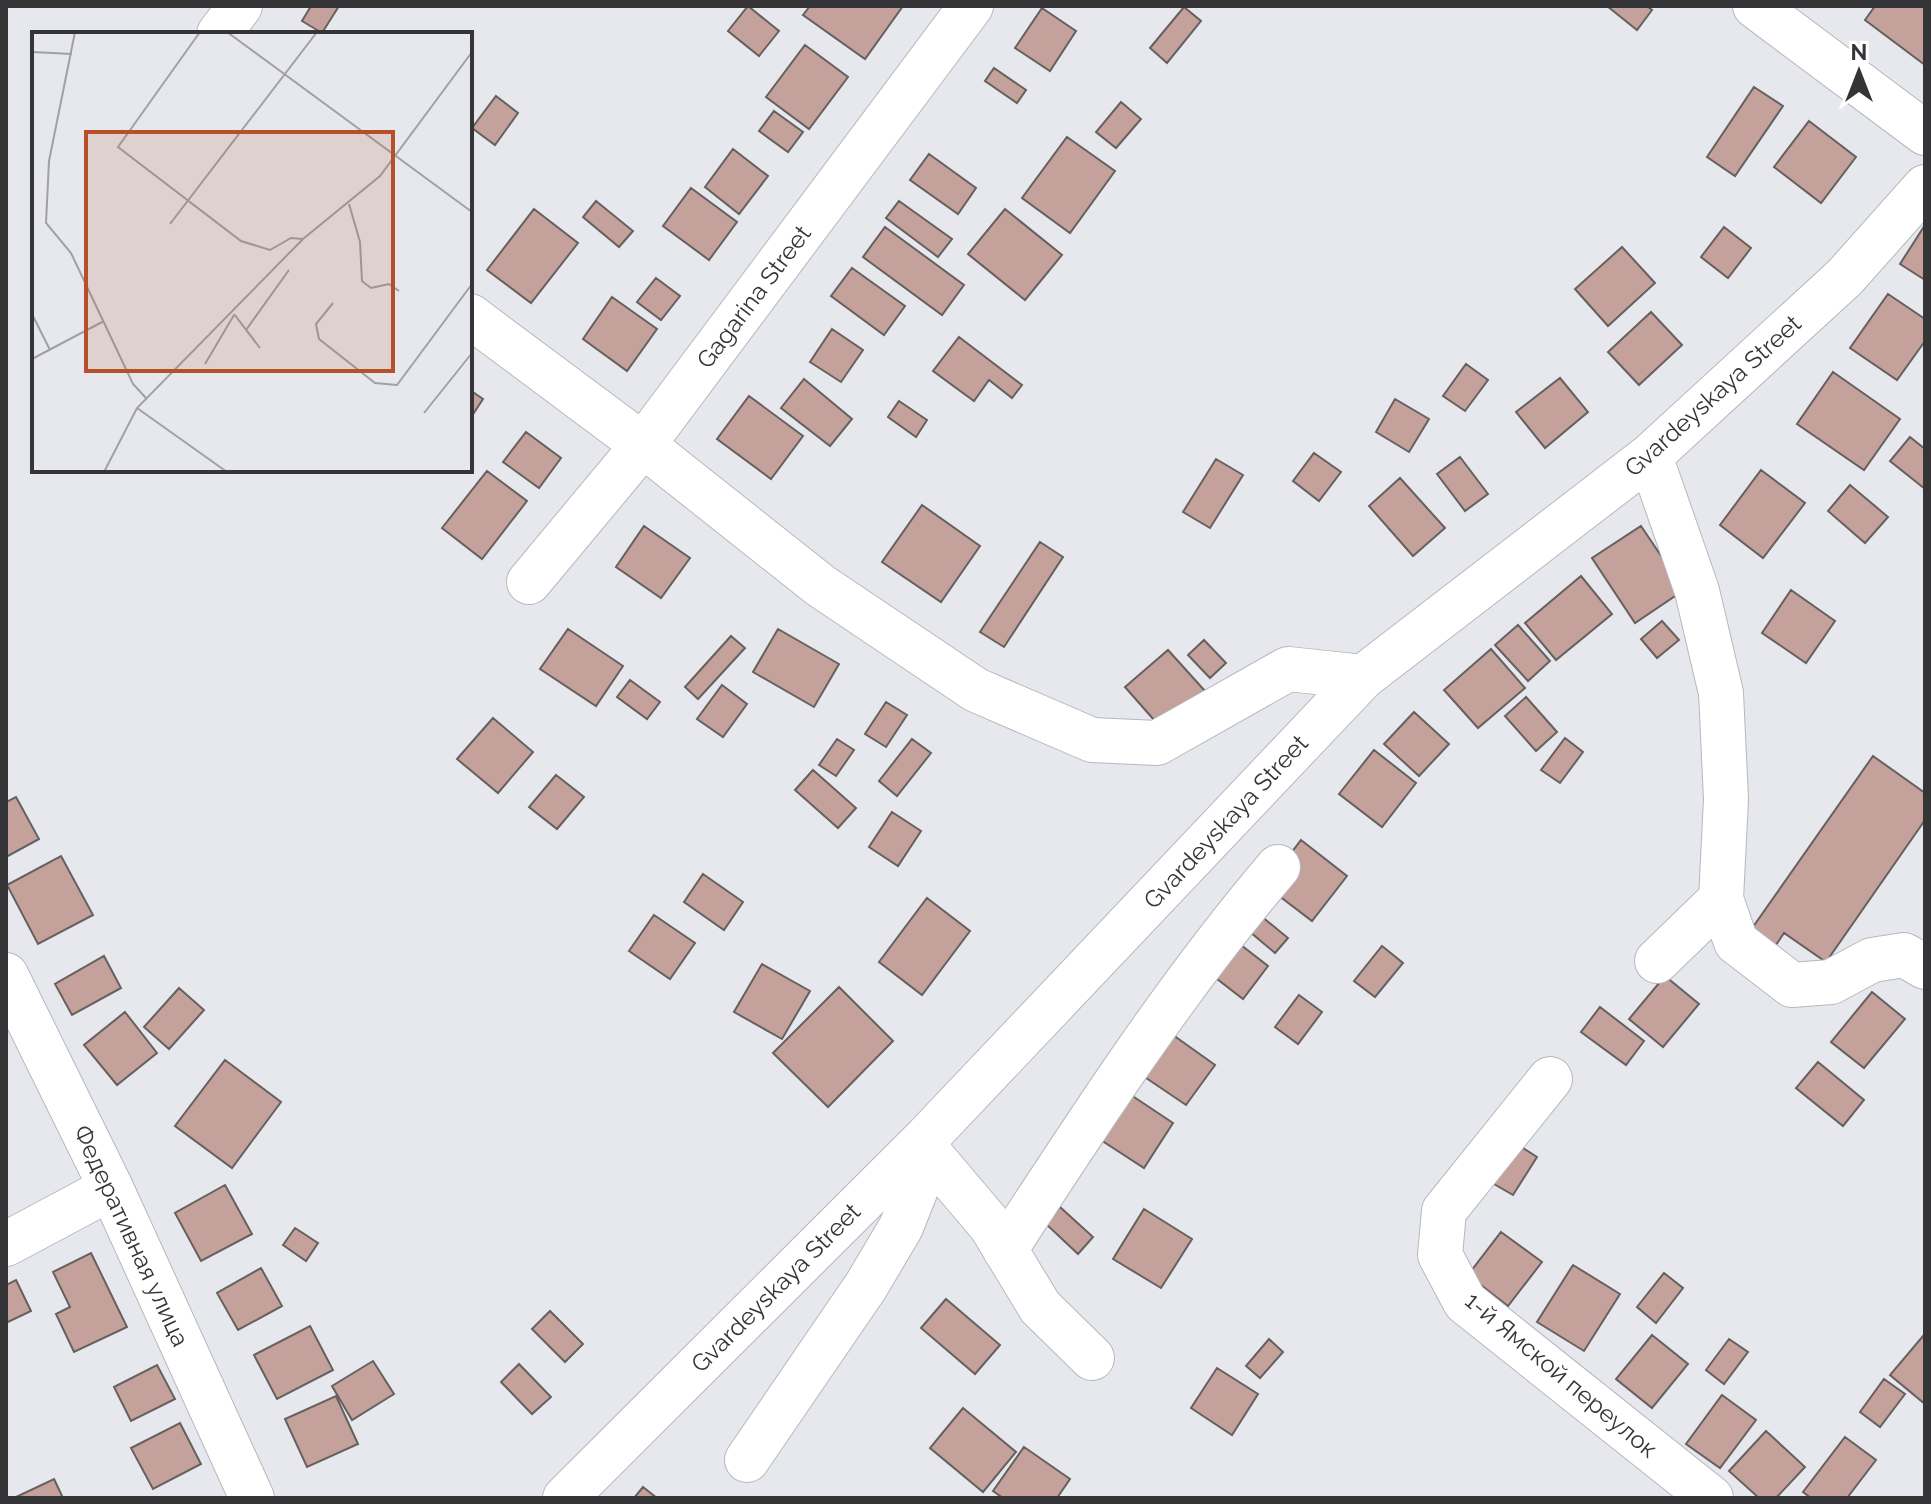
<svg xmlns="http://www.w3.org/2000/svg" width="1931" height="1504" viewBox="0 0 1931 1504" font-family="Raleway,sans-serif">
<rect width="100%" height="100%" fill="#e7e8ee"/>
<path fill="#c4a29b" stroke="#66605f" stroke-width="2" d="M 311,6 L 339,6 L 322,33 L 302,21 Z
M 748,6 L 779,31 L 759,56 L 728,31 Z
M 810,6 L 903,6 L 865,59 L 803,15 Z
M 1607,6 L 1647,6 L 1652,10 L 1637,30 Z
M 1875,6 L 1925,6 L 1925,65 L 1865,20 Z
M 1184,7 L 1201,21 L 1167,63 L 1150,48 Z
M 1042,8 L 1076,31 L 1050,71 L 1015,48 Z
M 805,45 L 848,77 L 809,129 L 766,97 Z
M 994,68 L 1026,90 L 1017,103 L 985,81 Z
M 1754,87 L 1783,106 L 1735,176 L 1707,157 Z
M 496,96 L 518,113 L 495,145 L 472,128 Z
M 1121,102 L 1141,119 L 1116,148 L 1096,132 Z
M 774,111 L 803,132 L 788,152 L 759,131 Z
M 1809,121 L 1856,157 L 1821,203 L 1774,167 Z
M 1067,137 L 1115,171 L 1070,233 L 1022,198 Z
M 733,149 L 768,176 L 739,214 L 705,187 Z
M 929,154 L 976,188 L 958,214 L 910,180 Z
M 691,188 L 737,222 L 709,260 L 663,226 Z
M 596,201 L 633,231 L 619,247 L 583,217 Z
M 899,201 L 952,239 L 938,257 L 886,218 Z
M 534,209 L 578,243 L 531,303 L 487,270 Z
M 1005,209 L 1062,255 L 1025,300 L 968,254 Z
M 1925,225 L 1925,280 L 1900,264 Z
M 885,227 L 964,285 L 942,315 L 863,257 Z
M 1724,227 L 1751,248 L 1728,278 L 1701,257 Z
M 1622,247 L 1655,283 L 1608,326 L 1575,289 Z
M 852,268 L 905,306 L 884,335 L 831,296 Z
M 656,278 L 680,296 L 661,320 L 637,302 Z
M 1888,294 L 1925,319 L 1925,341 L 1897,380 L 1850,348 Z
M 612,297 L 657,329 L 627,371 L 583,339 Z
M 1651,312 L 1682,345 L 1639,385 L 1608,352 Z
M 832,329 L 863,350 L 841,382 L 810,362 Z
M 959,337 L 1022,385 L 1012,398 L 989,380 L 974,401 L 933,371 Z
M 1466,364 L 1488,380 L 1465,411 L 1443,396 Z
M 1833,372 L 1900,419 L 1864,470 L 1797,424 Z
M 1560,378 L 1588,412 L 1545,448 L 1516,412 Z
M 804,379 L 852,419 L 830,446 L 781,408 Z
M 470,390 L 483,399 L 470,419 Z
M 749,396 L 803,436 L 771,479 L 717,439 Z
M 1395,399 L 1429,419 L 1409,452 L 1376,432 Z
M 899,401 L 927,420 L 916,437 L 888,417 Z
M 526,432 L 561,458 L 539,488 L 503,462 Z
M 1910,437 L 1925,449 L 1925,489 L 1890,461 Z
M 1314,453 L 1341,472 L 1319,501 L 1293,481 Z
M 1460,457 L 1488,494 L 1465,511 L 1437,474 Z
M 1216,459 L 1243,475 L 1210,528 L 1183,512 Z
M 1761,470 L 1805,503 L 1763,558 L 1720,525 Z
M 487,471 L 527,501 L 482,559 L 442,528 Z
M 1400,478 L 1445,528 L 1413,556 L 1369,506 Z
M 1850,485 L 1888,517 L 1865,543 L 1828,511 Z
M 922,505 L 980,546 L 941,602 L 882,562 Z
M 644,526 L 690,558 L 661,598 L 616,567 Z
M 1641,526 L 1684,590 L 1635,623 L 1592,558 Z
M 1040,542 L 1063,557 L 1004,647 L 980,632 Z
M 1581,576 L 1612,614 L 1556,660 L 1525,623 Z
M 1791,590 L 1835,621 L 1806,663 L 1762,633 Z
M 1662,621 L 1679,640 L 1657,658 L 1641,639 Z
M 1518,625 L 1550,661 L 1528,681 L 1495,645 Z
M 568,629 L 623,666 L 596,706 L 540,669 Z
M 778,629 L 839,664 L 814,707 L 753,672 Z
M 731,636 L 745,648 L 698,699 L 685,687 Z
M 1204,640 L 1226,663 L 1210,678 L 1188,655 Z
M 1491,649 L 1525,688 L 1478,728 L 1444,690 Z
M 1168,650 L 1205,691 L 1162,729 L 1125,687 Z
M 630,680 L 660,702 L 647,719 L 617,697 Z
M 722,685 L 747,704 L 723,737 L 697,719 Z
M 1526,697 L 1557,732 L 1536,751 L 1505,716 Z
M 886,702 L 907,715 L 886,747 L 865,734 Z
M 1414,712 L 1449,744 L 1419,776 L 1384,744 Z
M 493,718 L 533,752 L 498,793 L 457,759 Z
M 1565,738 L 1583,752 L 1560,783 L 1541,770 Z
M 837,739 L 854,750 L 836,776 L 819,765 Z
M 912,739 L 931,753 L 897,796 L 879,781 Z
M 1374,750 L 1416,783 L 1382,827 L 1339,794 Z
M 1873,756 L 1925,793 L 1925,820 L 1826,962 L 1784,933 L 1772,951 L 1748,934 Z
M 813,770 L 856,808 L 838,828 L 795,790 Z
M 556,775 L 584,797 L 557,829 L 529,807 Z
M 16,797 L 39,839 L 6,857 L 6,802 Z
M 892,812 L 921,831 L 898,866 L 869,847 Z
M 1301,840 L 1347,876 L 1312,921 L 1266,886 Z
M 61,856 L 93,915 L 38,944 L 7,885 Z
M 703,874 L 743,902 L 724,930 L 684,902 Z
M 927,898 L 970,931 L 922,995 L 879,962 Z
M 654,915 L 695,943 L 670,979 L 629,951 Z
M 1261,916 L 1288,938 L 1275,953 L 1249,931 Z
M 1228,935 L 1268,966 L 1243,999 L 1203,968 Z
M 1382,946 L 1403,963 L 1375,997 L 1354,981 Z
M 104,956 L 121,988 L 72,1015 L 55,984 Z
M 762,964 L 810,991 L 782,1039 L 734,1012 Z
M 1665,976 L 1699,1004 L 1663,1047 L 1629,1019 Z
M 839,987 L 893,1041 L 828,1107 L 773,1053 Z
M 179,988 L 204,1010 L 169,1049 L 144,1027 Z
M 1872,992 L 1905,1019 L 1864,1068 L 1831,1042 Z
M 1299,995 L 1322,1012 L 1298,1044 L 1275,1027 Z
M 1600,1007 L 1644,1041 L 1626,1065 L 1581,1032 Z
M 125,1012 L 157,1053 L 117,1085 L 84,1045 Z
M 1159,1025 L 1215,1065 L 1186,1105 L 1130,1067 Z
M 225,1060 L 281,1102 L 232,1168 L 175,1126 Z
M 1818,1062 L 1864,1100 L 1843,1126 L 1796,1088 Z
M 1116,1085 L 1173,1123 L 1144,1168 L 1087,1131 Z
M 1512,1141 L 1537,1157 L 1513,1195 L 1487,1180 Z
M 225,1185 L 252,1234 L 201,1261 L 175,1213 Z
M 1060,1207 L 1093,1237 L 1078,1254 L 1045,1223 Z
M 1144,1209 L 1192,1239 L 1161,1288 L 1113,1259 Z
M 295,1228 L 318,1243 L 306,1261 L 283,1245 Z
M 1501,1232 L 1542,1262 L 1508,1306 L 1468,1275 Z
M 91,1253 L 127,1327 L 74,1352 L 56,1314 L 70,1307 L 53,1272 Z
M 1573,1265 L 1620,1294 L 1584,1351 L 1537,1322 Z
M 261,1268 L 282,1306 L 238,1330 L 217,1293 Z
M 1664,1273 L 1683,1288 L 1656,1323 L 1637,1307 Z
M 16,1280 L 31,1311 L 6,1323 L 6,1285 Z
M 946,1299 L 1000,1345 L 975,1374 L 921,1328 Z
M 550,1311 L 583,1344 L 565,1362 L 532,1329 Z
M 310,1326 L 333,1370 L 277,1399 L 254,1355 Z
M 1652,1335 L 1688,1364 L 1652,1408 L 1616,1379 Z
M 1923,1336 L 1925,1338 L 1925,1404 L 1890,1375 Z
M 1269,1339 L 1283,1352 L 1260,1378 L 1246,1366 Z
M 1729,1339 L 1748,1352 L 1724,1384 L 1706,1370 Z
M 373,1361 L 394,1394 L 352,1420 L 332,1386 Z
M 519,1364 L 551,1397 L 532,1414 L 501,1382 Z
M 157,1365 L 175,1399 L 131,1421 L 114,1387 Z
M 1217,1368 L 1258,1394 L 1232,1435 L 1191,1408 Z
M 1884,1379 L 1905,1394 L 1880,1427 L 1860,1412 Z
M 1722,1395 L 1756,1420 L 1720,1468 L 1686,1444 Z
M 336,1396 L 358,1444 L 307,1467 L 285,1419 Z
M 963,1408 L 1016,1452 L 983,1492 L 930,1448 Z
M 180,1423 L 201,1464 L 153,1489 L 131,1448 Z
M 1766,1431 L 1805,1467 L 1776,1498 L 1759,1498 L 1729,1471 Z
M 1845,1437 L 1876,1460 L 1847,1498 L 1811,1498 L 1803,1492 Z
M 1024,1447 L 1070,1479 L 1057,1498 L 1003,1498 L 993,1491 Z
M 54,1479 L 63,1498 L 14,1498 Z
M 643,1487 L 657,1498 L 634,1498 Z"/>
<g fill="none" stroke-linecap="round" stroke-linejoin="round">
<defs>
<path id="minor" d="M 1755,6 L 1925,133
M 219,34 L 240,6
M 470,316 L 643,445 L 821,586 L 976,690 L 1092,740 L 1157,743 L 1288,669 L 1363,677
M 1650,456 L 1697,591 L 1721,693 L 1726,799 L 1721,899 L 1736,942 L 1792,985 L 1831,982 L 1872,960 L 1904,955 L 1925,967
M 529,582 L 643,445 L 971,6
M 1657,961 L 1721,899
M 6,975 L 111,1188 L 252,1498
M 1550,1079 L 1444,1211 L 1440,1255 L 1465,1302 L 1711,1498
M 928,1136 L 930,1154 L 991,1226 L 1040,1307 L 1092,1358
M 6,1244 L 111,1188
M 1005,1250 C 1091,1118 1176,987 1278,867
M 747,1460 L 866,1286 L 901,1227 L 930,1154
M 565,1498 L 928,1136 L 1363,677 L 1650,456 L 1845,277 L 1925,187"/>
</defs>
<use href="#minor" stroke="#b6b8bd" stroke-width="46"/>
<use href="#minor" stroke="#fff" stroke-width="44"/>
</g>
<g text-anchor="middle" stroke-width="7" stroke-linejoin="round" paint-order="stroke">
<g font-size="24" fill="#353537" stroke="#fff">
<text transform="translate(754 297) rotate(-53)" y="8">Gagarina Street</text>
<text transform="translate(1713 396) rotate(-42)" y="8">Gvardeyskaya Street</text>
<text transform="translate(1226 822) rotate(-47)" y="8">Gvardeyskaya Street</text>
<text transform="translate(131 1236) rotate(65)" y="8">Федеративная улица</text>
<text transform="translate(776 1288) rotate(-45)" y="8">Gvardeyskaya Street</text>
<text transform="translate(1561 1375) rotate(40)" y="8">1-й Ямской переулок</text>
</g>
</g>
<g transform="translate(32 32)">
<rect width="440" height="440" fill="#e7e8ee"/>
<path fill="none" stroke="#a0a0a5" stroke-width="2" d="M 43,0 L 17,129 L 14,191 L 39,221 L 101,352 L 114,366M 168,0 L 86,115 L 209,209 L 238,218 L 259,206 L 271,207M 195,0 L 440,180M 0,20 L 40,22M 317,172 L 328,210 L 330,249 L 339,256 L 357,252 L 367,259M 138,192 L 285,0M 301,271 L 284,292 L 287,307 L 343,351 L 365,353 L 440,252M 0,282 L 18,318M 202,282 L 228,316M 214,298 L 257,238M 0,327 L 72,289M 173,332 L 202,283M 105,376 L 195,440M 392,381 L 440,321M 72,440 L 105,376 L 271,207 L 348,144 L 440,20"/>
<path fill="#b75028" fill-opacity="0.15" stroke="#b75028" stroke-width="4" d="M 54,100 L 361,100 L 361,339 L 54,339 Z"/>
<rect width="440" height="440" fill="none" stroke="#353537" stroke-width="4"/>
</g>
<rect width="1931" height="1504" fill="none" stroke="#353537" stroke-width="16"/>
<g transform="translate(1859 72)" stroke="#ffffff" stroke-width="6" paint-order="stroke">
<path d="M0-6L14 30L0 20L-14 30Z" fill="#353537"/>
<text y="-12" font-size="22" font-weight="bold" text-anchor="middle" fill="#353537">N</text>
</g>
</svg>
